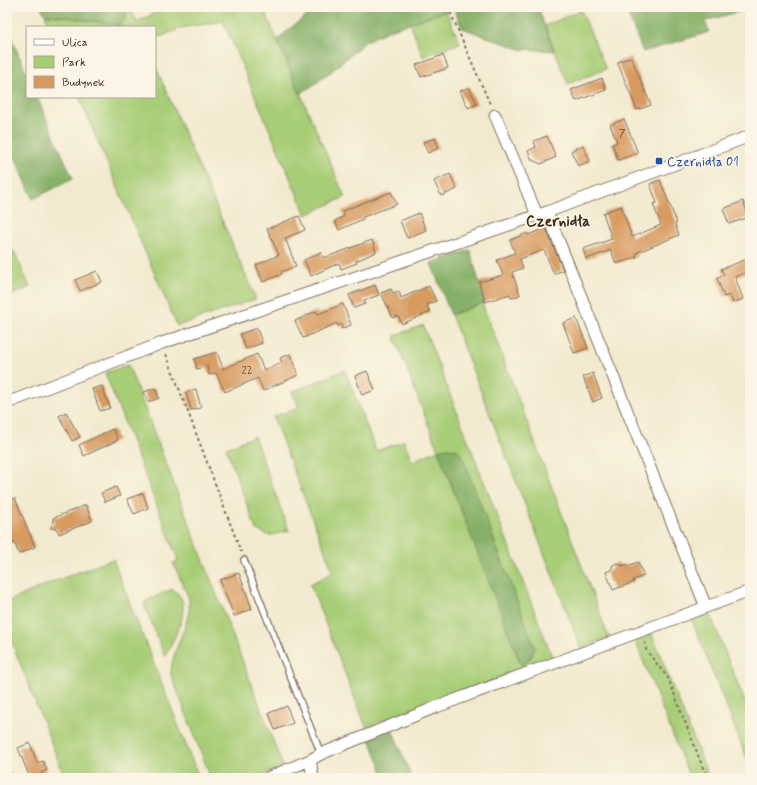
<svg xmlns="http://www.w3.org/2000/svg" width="757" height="785" viewBox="0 0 757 785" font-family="Mynerve,sans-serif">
<rect width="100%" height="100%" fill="#fcf5e5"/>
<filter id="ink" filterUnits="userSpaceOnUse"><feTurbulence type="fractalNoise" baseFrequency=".025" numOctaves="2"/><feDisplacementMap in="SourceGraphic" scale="8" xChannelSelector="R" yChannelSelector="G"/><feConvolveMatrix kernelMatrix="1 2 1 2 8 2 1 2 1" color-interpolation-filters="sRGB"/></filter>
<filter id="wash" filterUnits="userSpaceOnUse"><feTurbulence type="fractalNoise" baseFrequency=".012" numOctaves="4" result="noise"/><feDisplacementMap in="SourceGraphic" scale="16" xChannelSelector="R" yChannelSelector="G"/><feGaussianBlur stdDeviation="0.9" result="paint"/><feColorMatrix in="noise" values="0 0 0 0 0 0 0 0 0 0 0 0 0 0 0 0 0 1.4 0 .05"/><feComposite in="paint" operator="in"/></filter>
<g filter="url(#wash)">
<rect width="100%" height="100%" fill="#f2eacf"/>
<path fill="#a8cd77" stroke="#727c4a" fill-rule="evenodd" d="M 124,7 L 130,7 L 137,22 L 159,11 L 171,7 L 263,7 L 345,197 L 306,215 L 223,21 L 181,28 L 155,39 L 155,27 L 50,27 L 45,15 L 125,20 L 127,14 Z
M 581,10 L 606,69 L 568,84 L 545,26 Z
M 446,11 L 460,43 L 423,57 L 410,23 Z
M 155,65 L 256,299 L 177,326 L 79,97 L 155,97 Z
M 14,251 L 30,287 L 7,297 L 7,254 Z
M 482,303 L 609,638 L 581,648 L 451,315 Z
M 423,325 L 553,659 L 524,671 L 470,688 L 366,727 L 310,584 L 333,572 L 273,417 L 299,407 L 292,392 L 345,370 L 376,451 L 404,441 L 412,461 L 438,450 L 394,336 ZM 438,450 L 533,655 L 527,662 L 521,665 Z
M 128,365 L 283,766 L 256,778 L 211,778 L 171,675 C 171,647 192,626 189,600 C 188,594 184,588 182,583 C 179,576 176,569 173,563 L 178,560 L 105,373 Z
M 254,436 L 289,531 C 272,533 273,540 256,529 L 226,448 Z
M 113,559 L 123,586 L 199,778 L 65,778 L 7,630 L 7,602 L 55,581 Z
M 172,589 C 197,603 173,638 165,657 L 144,604 L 146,601 Z
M 709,611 L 750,715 L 750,766 L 691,618 Z
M 651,632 L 709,778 L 690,778 L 634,638 Z"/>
<path fill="#86b068" stroke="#606d43" d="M 41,7 L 124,7 C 129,14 126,20 119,25 C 94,23 70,16 45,15 Z
M 320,7 L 444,7 L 446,11 L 387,31 L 365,42 L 326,76 L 300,94 L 277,40 L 294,25 Z
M 453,7 L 538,7 L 554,51 L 520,49 L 462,28 Z
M 625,7 L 737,7 L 738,12 L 705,21 L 709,32 L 643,52 Z
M 7,28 L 27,74 L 27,97 L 37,97 L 73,179 L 33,199 L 7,138 Z
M 470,250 L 485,302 L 451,315 L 431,263 Z
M 447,448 L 455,449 L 461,453 L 535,648 C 532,656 529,661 521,665 L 438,450 Z
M 392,729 L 412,778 L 385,778 L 370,739 Z"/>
<g id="blocks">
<path fill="#d79a5e" d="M 443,55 L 448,68 L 421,77 L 416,65 Z
M 631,57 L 651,105 L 637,110 L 618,64 L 618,62 Z
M 602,78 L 606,90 L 576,101 L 571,90 Z
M 469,87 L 477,104 L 468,108 L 460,91 Z
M 624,119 L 638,153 L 618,160 L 612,144 L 617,142 L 610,125 Z
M 547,136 L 556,157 L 541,164 L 532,160 L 528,151 L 536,147 L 534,141 Z
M 435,138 L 439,148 L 428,153 L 423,142 Z
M 583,145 L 590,161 L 578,166 L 571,151 Z
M 450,174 L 457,189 L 441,196 L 434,181 Z
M 660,180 L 677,223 L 675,224 L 679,235 L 636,253 L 637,257 L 616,264 L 611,250 L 586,259 L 583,249 L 612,239 L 603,213 L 621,206 L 632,237 L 661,225 L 653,204 L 657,203 L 650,184 Z
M 391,192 L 397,204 L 363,217 L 363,219 L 339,230 L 335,221 L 344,216 L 342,211 Z
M 743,201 L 749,217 L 729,224 L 723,209 Z
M 419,213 L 426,230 L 407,238 L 400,221 Z
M 299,216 L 305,230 L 285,238 L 296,266 L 281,272 L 282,274 L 263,282 L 256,265 L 279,255 L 267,229 Z
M 546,228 L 563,270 L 554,274 L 544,250 L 520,259 L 523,268 L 512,272 L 520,295 L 511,298 L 510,294 L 485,302 L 479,282 L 503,275 L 497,260 L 515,253 L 510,240 L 527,233 L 528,235 Z
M 372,240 L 376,252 L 356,261 L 357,263 L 341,269 L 339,263 L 311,276 L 304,260 L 321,252 L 324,258 Z
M 750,258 L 750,271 L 735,277 L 743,299 L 733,303 L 730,295 L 724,297 L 717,278 L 724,275 L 721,269 Z
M 97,271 L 102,282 L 80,291 L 75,280 Z
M 375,285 L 379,295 L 364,300 L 365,304 L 354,308 L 349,295 Z
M 429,286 L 436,301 L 427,305 L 430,312 L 402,324 L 398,316 L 393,318 L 381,293 L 391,289 L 393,293 L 399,291 L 401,298 Z
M 343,304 L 351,325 L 342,329 L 341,324 L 338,326 L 337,323 L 303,338 L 295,321 L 316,311 L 318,314 Z
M 576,318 L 588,348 L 574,353 L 563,323 Z
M 257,328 L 262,343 L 246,349 L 240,334 Z
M 217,352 L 223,369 L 257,354 L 264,370 L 282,363 L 280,358 L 290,354 L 298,375 L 263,391 L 258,378 L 225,392 L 216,373 L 209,375 L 207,366 L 197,369 L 194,359 Z
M 367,371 L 375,390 L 362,395 L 355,376 Z
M 593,373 L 602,398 L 593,402 L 583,377 Z
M 102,386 L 110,408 L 100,411 L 92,389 Z
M 155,388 L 159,398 L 148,402 L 144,392 Z
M 196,389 L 201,408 L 191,410 L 186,392 Z
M 66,412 L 80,437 L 72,441 L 59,416 Z
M 113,429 L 118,440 L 84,456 L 79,445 Z
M 116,487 L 120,496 L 105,502 L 101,493 Z
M 143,493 L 148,508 L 134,514 L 127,499 Z
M 15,498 L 35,547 L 19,554 L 14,542 L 7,545 L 7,502 Z
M 86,505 L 92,521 L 59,534 L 57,529 L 50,528 L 54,522 L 53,518 Z
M 638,562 L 644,576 L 633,580 L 634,582 L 613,590 L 606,572 L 611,570 L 613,565 L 617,563 L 623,566 L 627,564 L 628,566 Z
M 239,573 L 252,609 L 234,616 L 220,580 Z
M 287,706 L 293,723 L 275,730 L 269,713 Z
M 30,743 L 37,763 L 43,761 L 47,770 L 41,773 L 43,778 L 30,778 L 18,748 Z"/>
</g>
</g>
<g filter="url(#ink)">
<use href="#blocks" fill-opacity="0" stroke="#7b6d5c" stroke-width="1"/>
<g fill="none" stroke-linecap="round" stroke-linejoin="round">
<defs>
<path id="lane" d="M 244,560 L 321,754
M 7,773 L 9,778"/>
<path id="street" d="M 495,115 L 537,215
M 7,403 L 162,343 L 547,212 L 750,136
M 706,607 L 750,591
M 267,778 L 310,760
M 313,778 L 310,760 L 321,754 L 436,707 L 706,607 L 547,212"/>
</defs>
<use href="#lane" stroke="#7b6d5c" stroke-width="8"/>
<use href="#street" stroke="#7b6d5c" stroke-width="13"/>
<path stroke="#7b6d5c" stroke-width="2" stroke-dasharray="3 3" stroke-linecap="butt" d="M 448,7 L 490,104
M 166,354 L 241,552
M 645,642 L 646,650 L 668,678 L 707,778"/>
<use href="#lane" stroke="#fff" stroke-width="5.5"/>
<use href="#street" stroke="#fff" stroke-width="11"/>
</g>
</g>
<rect fill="#1a4fb4" stroke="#fcf5e5" stroke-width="1.5" x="655" y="157" width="8" height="8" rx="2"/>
<g text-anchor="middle" stroke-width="4" stroke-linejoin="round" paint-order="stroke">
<g font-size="11" fill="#62462e">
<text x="622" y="137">7</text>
<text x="247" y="374">22</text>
</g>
<g font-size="13" fill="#164399" stroke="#fcf5e5" text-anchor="start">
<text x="667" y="166">Czernidła 01</text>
</g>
<g font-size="15" font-weight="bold" fill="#3b2a1e" stroke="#fcf5e5">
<text x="558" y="226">Czernidła</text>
</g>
</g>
<rect width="757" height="785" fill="none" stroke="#fcf5e5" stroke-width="24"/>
<rect x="26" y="26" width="130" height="72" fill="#fcf5e5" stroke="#afa495"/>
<rect x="34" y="39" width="20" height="6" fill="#ffffff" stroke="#afa495"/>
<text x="62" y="46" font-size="12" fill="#3b2a1e">Ulica</text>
<rect x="34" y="56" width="20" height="12" fill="#a8cd77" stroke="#afa495"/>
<text x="62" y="66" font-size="12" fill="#3b2a1e">Park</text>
<rect x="34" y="76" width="20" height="12" fill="#d79a5e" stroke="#afa495"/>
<text x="62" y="86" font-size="12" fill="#3b2a1e">Budynek</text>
</svg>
